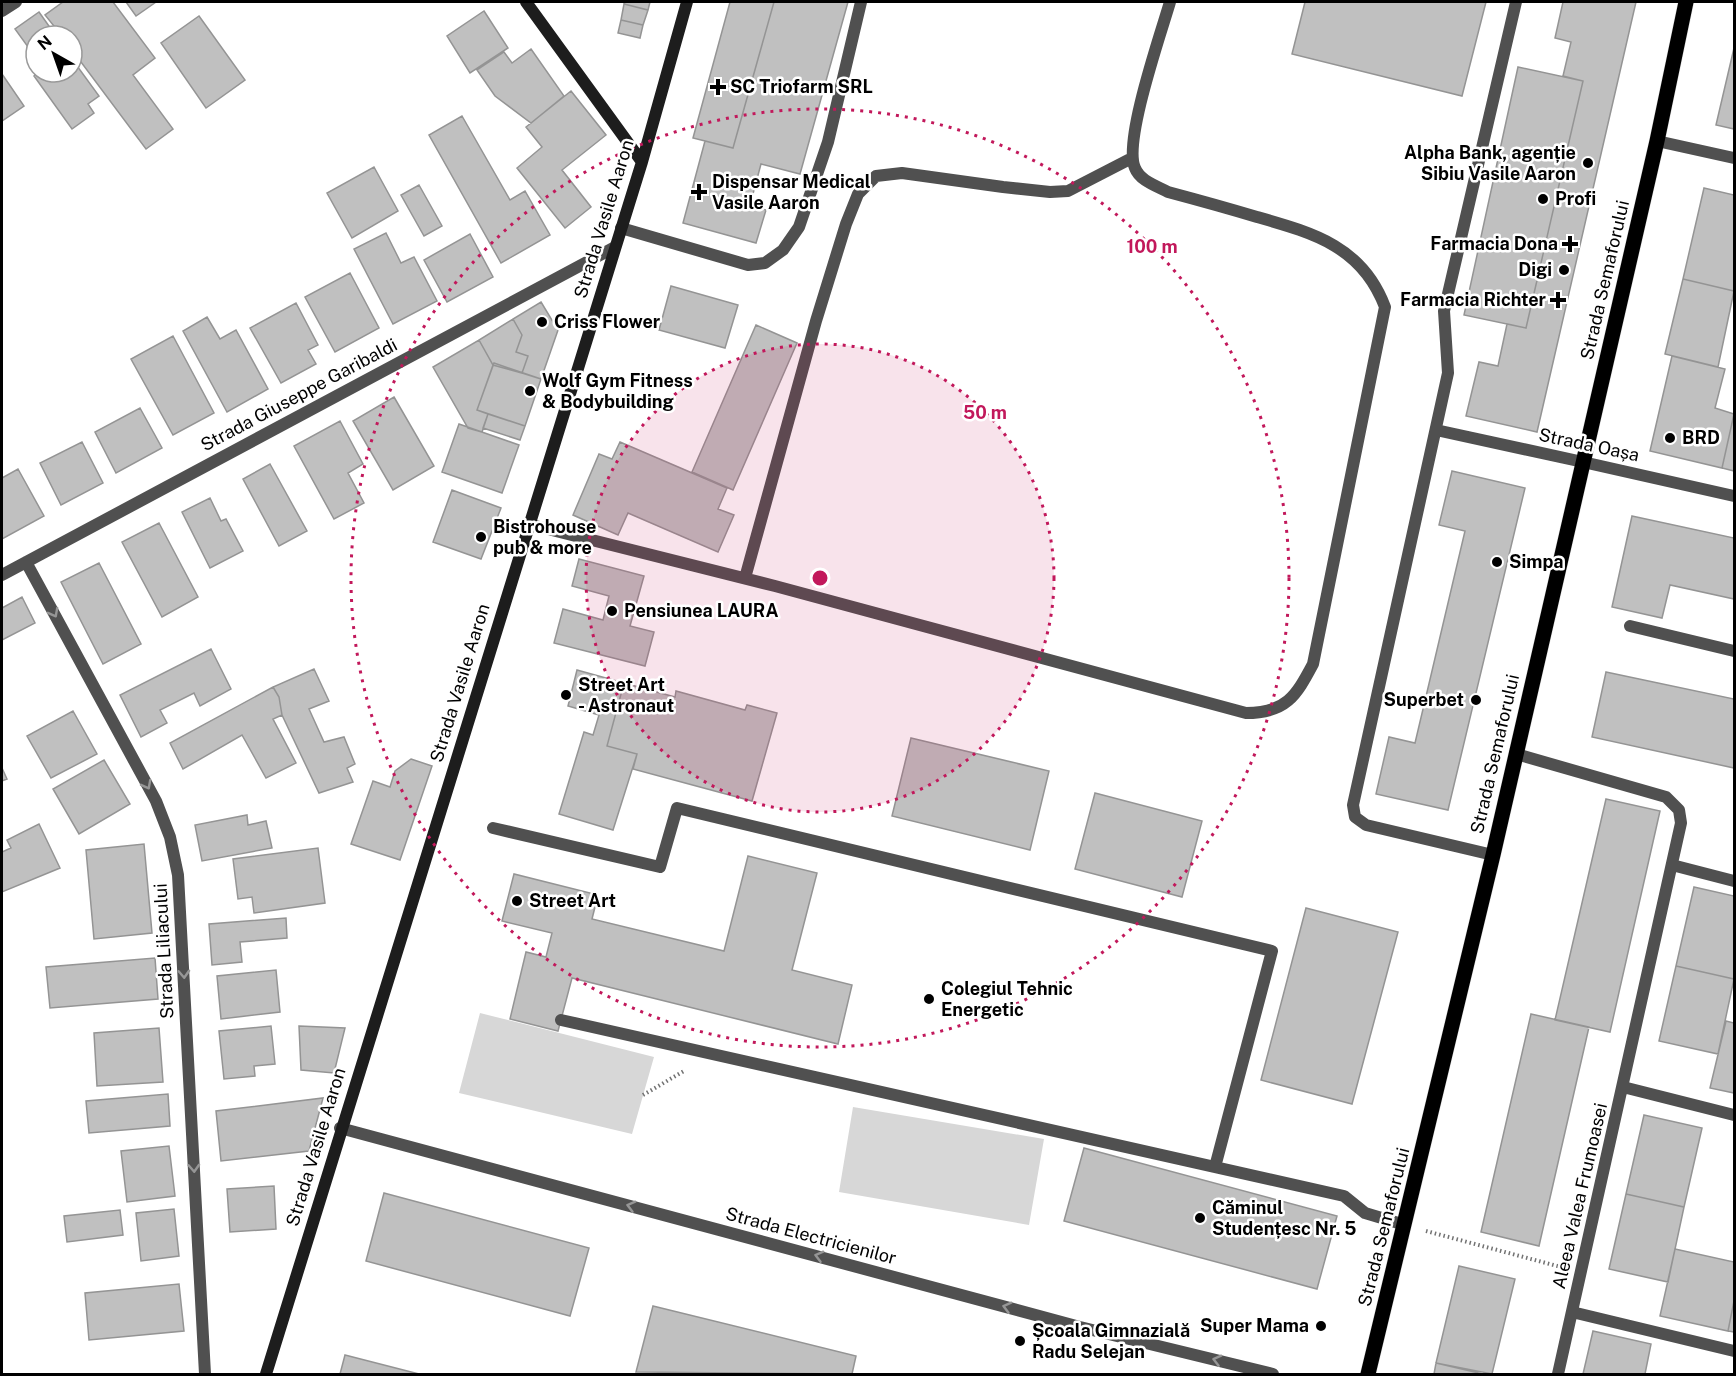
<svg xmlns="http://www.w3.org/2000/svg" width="1736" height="1376" viewBox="0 0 1736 1376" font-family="'Public Sans',sans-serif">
<rect width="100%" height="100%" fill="#fff"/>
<path fill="#d7d7d7" d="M 480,1013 L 654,1057 L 632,1134 L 459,1093 Z
M 853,1107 L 1044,1139 L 1029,1225 L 839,1192 Z"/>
<path fill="#c0c0c0" stroke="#949494" stroke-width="1.5" d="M 63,2 L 113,2 L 155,58 L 133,75 L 173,129 L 146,149 L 72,50 L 72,36 L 62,36 L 45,15 Z
M 126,2 L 156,2 L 136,16 Z
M 625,2 L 650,2 L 648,10 L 624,4 Z
M 730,2 L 774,2 L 733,148 L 693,138 Z
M 774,2 L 848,2 L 800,174 L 761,164 L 750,205 L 766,210 L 756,243 L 683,223 L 705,141 L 733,148 Z
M 1305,2 L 1486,2 L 1462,96 L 1292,54 Z
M 1563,2 L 1636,2 L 1537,432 L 1466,416 L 1479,362 L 1498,366 L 1507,324 L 1526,328 L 1583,81 L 1563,76 L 1571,42 L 1555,38 Z
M 624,4 L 648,10 L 643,25 L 621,20 Z
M 484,11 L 508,48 L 470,73 L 447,36 Z
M 39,12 L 56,36 L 36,36 L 36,58 L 15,29 Z
M 199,16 L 245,80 L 206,108 L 161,43 Z
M 621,20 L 643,25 L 640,38 L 618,33 Z
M 1734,48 L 1734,129 L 1716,125 Z
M 531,49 L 564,96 L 531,123 L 495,96 L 477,70 L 504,52 L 512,63 Z
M 72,59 L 99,96 L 88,104 L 94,113 L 72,129 L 34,76 L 37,72 L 72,72 Z
M 1518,67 L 1583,81 L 1526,328 L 1464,315 Z
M 2,74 L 24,106 L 2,121 Z
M 571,91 L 606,135 L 562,170 L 591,207 L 565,228 L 517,168 L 542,147 L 526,127 Z
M 462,116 L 510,200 L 525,191 L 550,235 L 501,263 L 429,135 Z
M 374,167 L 398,211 L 352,238 L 327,193 Z
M 419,185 L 442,226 L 424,236 L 401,195 Z
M 1704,188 L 1734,195 L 1734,291 L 1683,279 Z
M 386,233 L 401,263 L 414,257 L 437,301 L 393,324 L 354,249 Z
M 470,234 L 493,277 L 447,302 L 424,260 Z
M 350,273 L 379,328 L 335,352 L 305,297 Z
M 1683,279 L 1734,291 L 1718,367 L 1665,354 Z
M 671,286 L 738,305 L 725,348 L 659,330 Z
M 541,302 L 558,330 L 541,379 L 522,373 L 528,356 L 516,352 L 522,335 L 513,319 Z
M 296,303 L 318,345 L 308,350 L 316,364 L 281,383 L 250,328 Z
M 207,317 L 220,339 L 236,330 L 268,389 L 227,412 L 183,331 Z
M 513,319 L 522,335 L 516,352 L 528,356 L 522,373 L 493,365 L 479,340 Z
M 756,325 L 797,343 L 733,490 L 692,472 Z
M 173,336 L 214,413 L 173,435 L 131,359 Z
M 479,340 L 493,365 L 477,410 L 488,414 L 482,432 L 468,428 L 433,367 Z
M 1672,356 L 1725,369 L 1715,408 L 1734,414 L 1722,468 L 1650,451 Z
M 494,363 L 541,379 L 525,426 L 477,410 Z
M 394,397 L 434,466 L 393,490 L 353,421 Z
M 140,408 L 162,448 L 116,473 L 95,432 Z
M 488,414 L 525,426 L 520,440 L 483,428 Z
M 1734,414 L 1734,471 L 1722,468 Z
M 340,421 L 363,464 L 348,473 L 364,503 L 334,519 L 294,446 Z
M 459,424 L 519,445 L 502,493 L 442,472 Z
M 82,442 L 103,483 L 61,505 L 40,463 Z
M 620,442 L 727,488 L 718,509 L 734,515 L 718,552 L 628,513 L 618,535 L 573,515 L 599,454 L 612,459 Z
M 270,464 L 307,531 L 279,546 L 243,479 Z
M 18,469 L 44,516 L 2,539 L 2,478 Z
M 1452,471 L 1525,488 L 1448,810 L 1376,794 L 1389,737 L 1415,743 L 1465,531 L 1439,525 Z
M 452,490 L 501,508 L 481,559 L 433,542 Z
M 210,498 L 221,521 L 226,519 L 243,551 L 210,568 L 182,512 Z
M 1632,516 L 1734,538 L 1734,599 L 1670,585 L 1662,618 L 1612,607 Z
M 159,523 L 198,597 L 162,617 L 122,542 Z
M 579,559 L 644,576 L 630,626 L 654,632 L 645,666 L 554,643 L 563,609 L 603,620 L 609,596 L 572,586 Z
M 99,563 L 141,644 L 103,664 L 61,582 Z
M 22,597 L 35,623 L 2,640 L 2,608 Z
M 211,649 L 231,689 L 200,706 L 194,693 L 160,710 L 167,723 L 141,737 L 120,695 Z
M 314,669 L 329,701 L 309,709 L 324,742 L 344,737 L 355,764 L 347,768 L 353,782 L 319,793 L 282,715 L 279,697 L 273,687 Z
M 577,670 L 624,683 L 607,746 L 637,754 L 613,830 L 559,814 L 584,732 L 593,735 L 599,715 L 568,706 Z
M 1606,672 L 1734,699 L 1734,768 L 1592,737 Z
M 624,683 L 675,697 L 676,691 L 745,710 L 747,705 L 777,713 L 752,801 L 633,769 L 637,754 L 607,746 Z
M 273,687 L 279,697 L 282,715 L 273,719 L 296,763 L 266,778 L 242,735 L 183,769 L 170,743 Z
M 73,711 L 97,754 L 51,778 L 27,736 Z
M 911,738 L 1049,771 L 1030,850 L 892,816 Z
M 411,759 L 432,766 L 400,860 L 351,844 L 373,781 L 390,787 L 395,771 Z
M 104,760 L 130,804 L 79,834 L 53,789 Z
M 2,768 L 7,779 L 2,781 Z
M 1095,793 L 1202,821 L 1182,897 L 1075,869 Z
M 1606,799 L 1660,811 L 1610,1032 L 1555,1020 Z
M 247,815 L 248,825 L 266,821 L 272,848 L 202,861 L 195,825 Z
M 39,824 L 60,868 L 2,892 L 2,852 L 11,848 L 7,840 Z
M 144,844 L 152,933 L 94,939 L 86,850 Z
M 318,848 L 325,903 L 254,913 L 252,897 L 238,899 L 233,859 Z
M 748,856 L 817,873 L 792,970 L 852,985 L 838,1044 L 572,978 L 558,1031 L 510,1019 L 526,952 L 546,957 L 552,933 L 502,921 L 514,874 L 598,895 L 592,919 L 724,951 Z
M 1694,887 L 1734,896 L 1734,979 L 1676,966 Z
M 1306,908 L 1398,932 L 1352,1104 L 1261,1080 Z
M 286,918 L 287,938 L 240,942 L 242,962 L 212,965 L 209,924 Z
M 155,958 L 158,999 L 50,1008 L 46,967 Z
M 1676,966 L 1734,979 L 1718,1054 L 1659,1041 Z
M 276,970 L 280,1012 L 221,1019 L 217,976 Z
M 1531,1014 L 1589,1027 L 1539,1246 L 1481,1232 Z
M 1726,1021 L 1734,1023 L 1734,1093 L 1710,1088 Z
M 271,1026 L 275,1064 L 254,1066 L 255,1076 L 224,1079 L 219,1031 Z
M 299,1026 L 345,1028 L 334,1073 L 301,1070 Z
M 159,1028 L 163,1082 L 97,1086 L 94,1033 Z
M 168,1094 L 170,1126 L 89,1133 L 86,1101 Z
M 323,1098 L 309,1151 L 221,1161 L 216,1111 Z
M 1644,1115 L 1702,1128 L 1684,1207 L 1626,1194 Z
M 169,1146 L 175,1196 L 127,1202 L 121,1151 Z
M 1084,1148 L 1337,1216 L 1317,1289 L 1064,1221 Z
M 274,1186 L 276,1229 L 230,1232 L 227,1189 Z
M 384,1193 L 589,1248 L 570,1316 L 366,1261 Z
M 1626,1194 L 1684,1207 L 1668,1282 L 1609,1269 Z
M 174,1209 L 179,1256 L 141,1261 L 136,1213 Z
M 120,1210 L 123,1235 L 67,1242 L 64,1216 Z
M 1675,1249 L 1734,1262 L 1734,1301 L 1728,1331 L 1660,1316 Z
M 1459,1266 L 1515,1279 L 1492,1374 L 1436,1363 Z
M 179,1284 L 184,1331 L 89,1340 L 85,1293 Z
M 1734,1301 L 1734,1332 L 1728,1331 Z
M 653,1306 L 856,1356 L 852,1374 L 636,1372 Z
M 1593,1331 L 1651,1344 L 1645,1374 L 1583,1374 Z
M 345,1355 L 419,1374 L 340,1374 Z
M 1436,1363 L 1483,1374 L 1434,1374 Z"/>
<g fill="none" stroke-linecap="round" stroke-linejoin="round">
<defs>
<path id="primary" d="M 1368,1374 L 1493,855 L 1657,141 L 1686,2"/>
</defs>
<use href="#primary" stroke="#dbdbdb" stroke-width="16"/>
<path stroke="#727272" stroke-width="4" stroke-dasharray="1.5 3" stroke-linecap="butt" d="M 643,1095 L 684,1071
M 1426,1231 L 1561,1267"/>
<path stroke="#505050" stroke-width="12" d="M 621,228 L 748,265 L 765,263 L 783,250 L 799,227 L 828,142 L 861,2
M 1436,430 L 1583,462
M 528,524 L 775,586 L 1246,713 C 1286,713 1296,696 1313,664 L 1385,307 C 1362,246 1313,233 1257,217 C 1227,208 1198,200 1168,192 C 1157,186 1140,181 1135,168 C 1123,142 1161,33 1170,2
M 745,578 L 816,321 L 846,224 L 858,194 L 876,176 L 902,173 L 1003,187 L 1050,192 L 1068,191 L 1132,158
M 1630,626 L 1734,651
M 493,828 L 660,867 L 677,808 L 1272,951 L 1215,1167
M 1493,855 L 1366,825 L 1355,817 L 1353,805 L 1448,373 L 1444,311 L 1516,2
M 561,1020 L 1344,1196 L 1365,1213 L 1405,1225"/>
<path stroke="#505050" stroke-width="12" d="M 2,11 L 16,2
M 1657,141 L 1734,158
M 1583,462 L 1734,496
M 26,562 L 156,801 L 170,837 L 178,875 L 205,1374
M 2,575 L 615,247
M 1516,754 L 1666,797 L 1679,810 L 1681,823 L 1558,1374
M 1672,865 L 1734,881
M 1623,1087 L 1734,1115
M 340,1128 L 1080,1327 L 1273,1374
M 1572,1312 L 1734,1351"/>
<path stroke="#1d1d1d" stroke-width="12" d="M 526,2 L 642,162
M 266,1374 L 642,162 L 687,2"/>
<use href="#primary" stroke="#000" stroke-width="15"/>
</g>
<defs><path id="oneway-chevron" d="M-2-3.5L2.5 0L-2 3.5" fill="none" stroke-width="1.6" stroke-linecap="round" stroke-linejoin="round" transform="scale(1.5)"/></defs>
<g stroke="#969696">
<use href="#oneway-chevron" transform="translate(54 613) rotate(62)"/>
<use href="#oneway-chevron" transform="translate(147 785) rotate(62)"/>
<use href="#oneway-chevron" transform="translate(184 974) rotate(87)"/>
<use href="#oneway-chevron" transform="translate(194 1168) rotate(87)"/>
<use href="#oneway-chevron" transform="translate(631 1206) rotate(-165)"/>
<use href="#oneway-chevron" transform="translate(819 1256) rotate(-165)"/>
<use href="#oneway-chevron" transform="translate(1007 1307) rotate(-165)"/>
<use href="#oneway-chevron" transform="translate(1217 1360) rotate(-166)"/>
</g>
<circle cx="820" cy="578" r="234" fill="#c2185b" fill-opacity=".12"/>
<g fill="none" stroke="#c2185b" stroke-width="3" stroke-dasharray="3 6">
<circle cx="820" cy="578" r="234"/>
<circle cx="820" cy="578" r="469"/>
</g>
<g fill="#000" stroke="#fff" stroke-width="2">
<path d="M715 78h6v6h6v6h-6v6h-6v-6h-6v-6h6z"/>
<circle cx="1588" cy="163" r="6"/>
<path d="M696 183h6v6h6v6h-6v6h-6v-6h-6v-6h6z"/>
<circle cx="1543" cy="199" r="6"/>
<path d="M1567 235h6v6h6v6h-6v6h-6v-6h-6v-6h6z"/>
<circle cx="1564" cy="270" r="6"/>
<path d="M1555 291h6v6h6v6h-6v6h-6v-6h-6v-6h6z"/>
<circle cx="542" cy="322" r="6"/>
<circle cx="530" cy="391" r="6"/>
<circle cx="1670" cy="438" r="6"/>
<circle cx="481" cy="537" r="6"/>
<circle cx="1497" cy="562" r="6"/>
<circle cx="612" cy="611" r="6"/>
<circle cx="566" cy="695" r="6"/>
<circle cx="1476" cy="700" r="6"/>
<circle cx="517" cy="901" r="6"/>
<circle cx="929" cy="999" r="6"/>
<circle cx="1200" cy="1218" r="6"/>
<circle cx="1321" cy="1326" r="6"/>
<circle cx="1020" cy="1341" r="6"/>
</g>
<g text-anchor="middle" stroke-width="5" stroke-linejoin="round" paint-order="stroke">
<g font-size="18" font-weight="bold" fill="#000" stroke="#fff" text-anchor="start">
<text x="730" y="93">SC Triofarm SRL</text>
<text x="1576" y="159" text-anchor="end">Alpha Bank, agenție<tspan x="1576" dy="21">Sibiu Vasile Aaron</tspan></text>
<text x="712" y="188">Dispensar Medical<tspan x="712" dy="21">Vasile Aaron</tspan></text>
<text x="1555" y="205">Profi</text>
<text x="1558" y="250" text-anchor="end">Farmacia Dona</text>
<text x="1552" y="276" text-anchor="end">Digi</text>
<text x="1546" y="306" text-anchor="end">Farmacia Richter</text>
<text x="554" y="328">Criss Flower</text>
<text x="542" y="387">Wolf Gym Fitness<tspan x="542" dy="21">&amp; Bodybuilding</tspan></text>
<text x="1682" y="444">BRD</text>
<text x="493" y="533">Bistrohouse<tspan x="493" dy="21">pub &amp; more</tspan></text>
<text x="1509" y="568">Simpa</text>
<text x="624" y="617">Pensiunea LAURA</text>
<text x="578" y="691">Street Art<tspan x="578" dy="21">- Astronaut</tspan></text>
<text x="1464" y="706" text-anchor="end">Superbet</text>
<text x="529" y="907">Street Art</text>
<text x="941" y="995">Colegiul Tehnic<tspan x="941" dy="21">Energetic</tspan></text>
<text x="1212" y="1214">Căminul<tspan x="1212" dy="21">Studențesc Nr. 5</tspan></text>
<text x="1309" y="1332" text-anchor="end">Super Mama</text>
<text x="1032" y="1337">Școala Gimnazială<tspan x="1032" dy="21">Radu Selejan</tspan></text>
</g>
<g font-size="18" fill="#000" stroke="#fff">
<text transform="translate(604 219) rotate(-73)" y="6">Strada Vasile Aaron</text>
<text transform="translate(1605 280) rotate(-77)" y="6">Strada Semaforului</text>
<text transform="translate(299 395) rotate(-28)" y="6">Strada Giuseppe Garibaldi</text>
<text transform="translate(1589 445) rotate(12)" y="6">Strada Oașa</text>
<text transform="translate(460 683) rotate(-73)" y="6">Strada Vasile Aaron</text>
<text transform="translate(1495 754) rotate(-77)" y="6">Strada Semaforului</text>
<text transform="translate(164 951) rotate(-93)" y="6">Strada Liliacului</text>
<text transform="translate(316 1147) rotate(-73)" y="6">Strada Vasile Aaron</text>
<text transform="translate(1580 1196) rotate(-77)" y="6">Aleea Valea Frumoasei</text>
<text transform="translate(1384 1227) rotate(-76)" y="6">Strada Semaforului</text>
<text transform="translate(811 1236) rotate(15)" y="6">Strada Electricienilor</text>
</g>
</g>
<circle cx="820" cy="578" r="9" fill="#c2185b" stroke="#fff" stroke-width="3"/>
<g font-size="18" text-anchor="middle" font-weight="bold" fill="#c2185b" stroke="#fff" stroke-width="5" stroke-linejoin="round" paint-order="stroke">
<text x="1152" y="253">100 m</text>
<text x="985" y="419">50 m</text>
</g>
<rect width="1736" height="1376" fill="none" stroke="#000000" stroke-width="6"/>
<g transform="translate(54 54) rotate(320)"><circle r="28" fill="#ffffff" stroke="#999999" stroke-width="1.5"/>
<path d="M0-4.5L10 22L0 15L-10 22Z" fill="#000000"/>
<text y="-9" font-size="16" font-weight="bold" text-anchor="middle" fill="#000000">N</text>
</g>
</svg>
